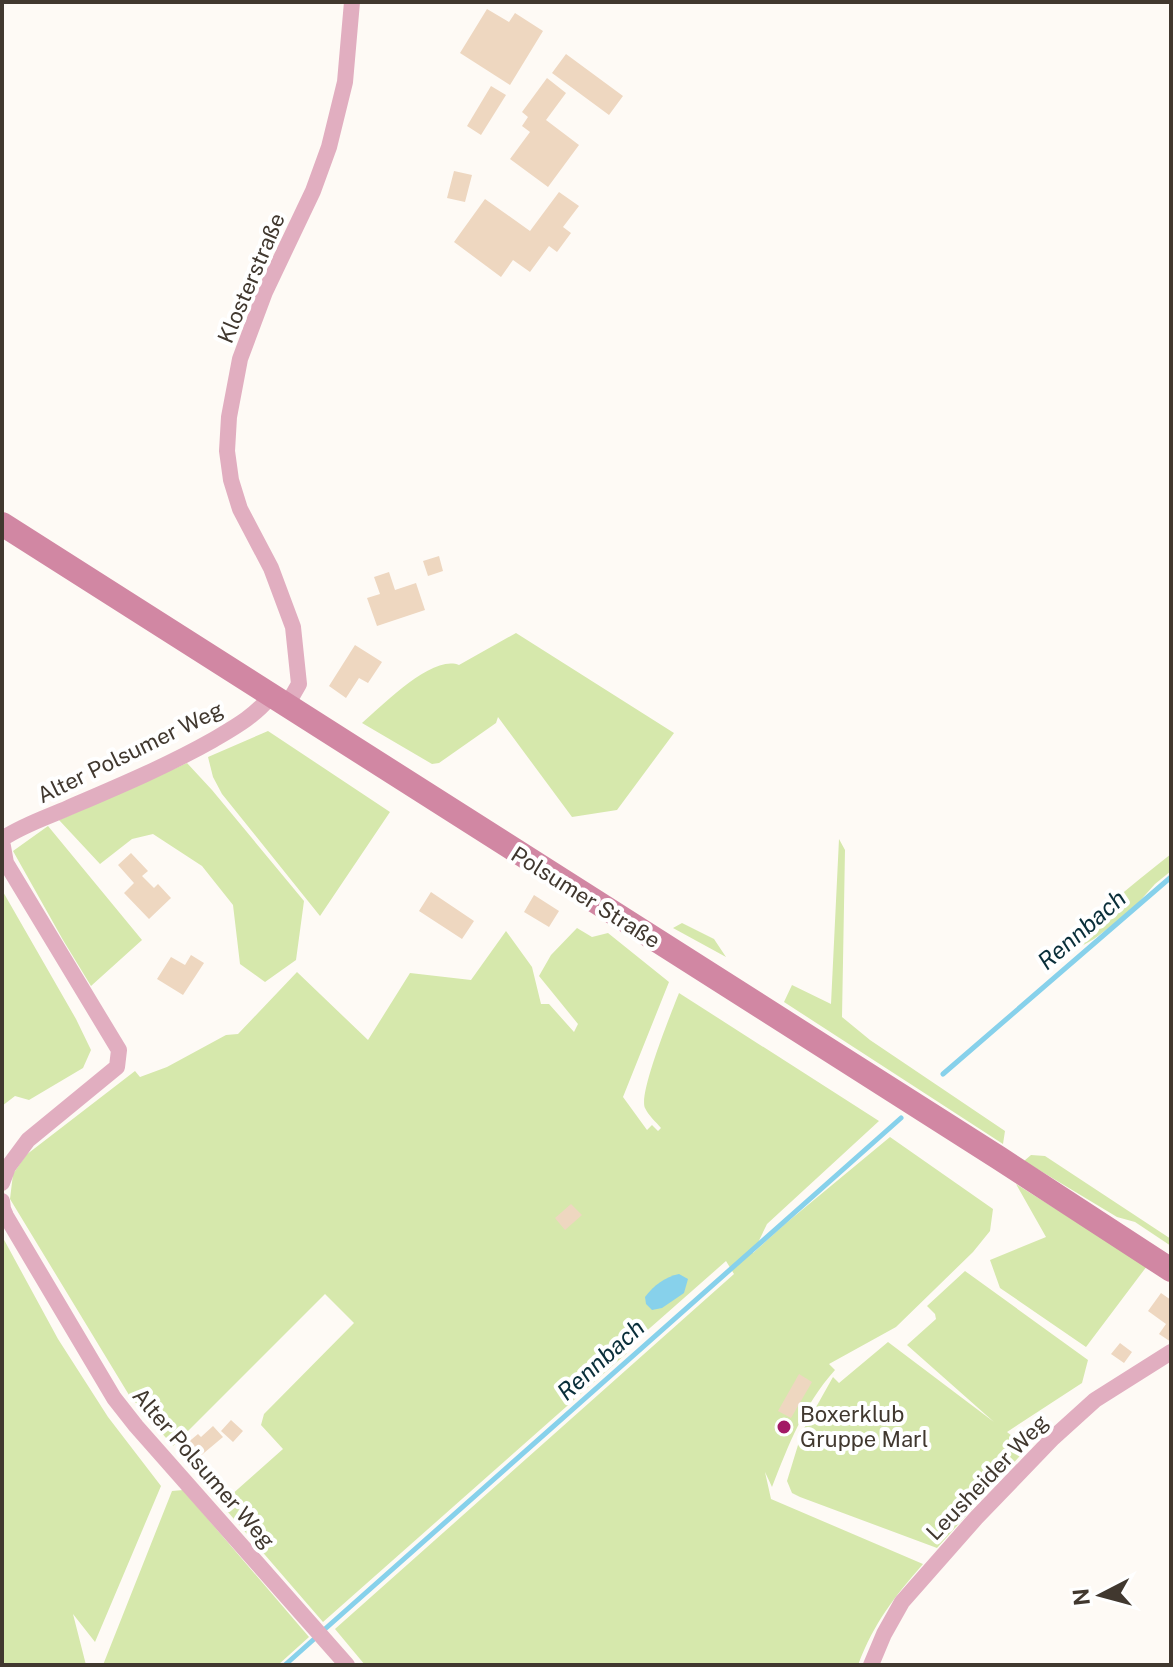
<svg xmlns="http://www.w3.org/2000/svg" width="1173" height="1667" viewBox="0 0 1173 1667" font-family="'Public Sans',sans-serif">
<rect width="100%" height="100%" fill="#fefaf5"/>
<path fill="#d6e8ac" d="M 516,633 L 674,733 L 617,810 L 572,817 L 498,717 L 496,723 L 439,763 L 432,764 L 362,723 C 382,706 432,654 459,665 Z
M 268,731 L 390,812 L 320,916 L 222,794 L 213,777 L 208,757 Z
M 187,763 L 212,790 L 304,901 L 296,960 L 265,982 L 240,964 L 233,905 L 202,866 L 153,834 L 132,839 L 100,864 L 59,820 Z
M 48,826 L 142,940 L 91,986 L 63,940 L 13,851 Z
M 839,839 L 845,850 L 842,1017 L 870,1040 L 1005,1131 L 1003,1144 L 784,1002 L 792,985 L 831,1004 Z
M 1171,854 L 1171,871 L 1155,884 L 1130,912 L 1094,939 L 1064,956 L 1041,958 C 1086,925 1127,888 1171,854 Z
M 2,890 L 76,1019 L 91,1050 L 83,1068 L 29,1100 L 15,1096 L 2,1106 Z
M 682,923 L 714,939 L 726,957 L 673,928 Z
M 577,928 L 592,937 L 608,933 L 669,982 L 623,1097 L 647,1130 L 652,1125 L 658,1131 L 661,1128 C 656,1122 648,1115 645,1108 C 638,1094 672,1011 679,993 L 879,1121 L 767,1224 L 753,1253 L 785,1224 L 890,1137 L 993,1209 L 990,1231 L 973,1252 L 896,1327 L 829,1364 L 835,1370 C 803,1406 789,1444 772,1487 L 765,1472 L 771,1499 L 923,1564 C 893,1599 875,1621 858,1665 L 365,1665 L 335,1629 L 734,1274 L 726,1261 L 625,1350 L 627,1353 L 323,1622 L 221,1504 L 283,1449 L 261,1425 L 264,1414 L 354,1323 L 325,1294 L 173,1446 L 129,1395 L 10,1199 L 13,1174 L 26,1155 L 135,1071 L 140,1077 L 167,1067 L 226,1035 L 238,1034 L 297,972 L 368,1040 L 410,973 L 471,980 L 506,931 L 532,967 L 541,1004 L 549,1004 L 574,1032 L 578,1024 L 539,976 L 551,955 Z
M 1031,1155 L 1045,1156 L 1171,1239 L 1171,1246 L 1135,1222 L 1117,1217 L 1024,1161 Z
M 1016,1184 L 1147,1266 L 1086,1347 L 1000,1288 L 990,1260 L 1046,1237 Z
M 2,1236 L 58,1339 L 108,1417 L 161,1486 L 95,1642 L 73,1614 L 86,1665 L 2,1665 Z
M 965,1271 L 1088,1360 L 1082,1383 L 1007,1432 L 1027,1448 L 937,1548 L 800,1497 L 792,1493 L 787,1481 L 802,1432 L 833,1377 L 839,1383 L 888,1342 L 994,1422 L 907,1345 L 936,1319 L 935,1314 L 927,1306 Z
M 183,1490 L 309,1637 L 278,1665 L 103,1665 L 172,1491 Z"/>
<path fill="#87d1eb" d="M 679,1274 L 688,1279 L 684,1293 L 662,1308 L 652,1310 L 646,1304 L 645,1297 C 654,1285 665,1277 679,1274 Z"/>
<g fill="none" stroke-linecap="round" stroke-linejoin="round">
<path stroke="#87d1eb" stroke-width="5" d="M 943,1074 L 1171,877
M 325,1629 L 901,1118
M 285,1665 L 313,1640"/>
</g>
<path fill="#eed7c0" d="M 487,9 L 509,22 L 515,13 L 543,31 L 510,85 L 460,53 Z
M 566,54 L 623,96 L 609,115 L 552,73 Z
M 547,78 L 566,93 L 546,120 L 579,145 L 548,187 L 510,159 L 530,132 L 522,126 L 528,117 L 522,112 Z
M 491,86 L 506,95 L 481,135 L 467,126 Z
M 454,171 L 472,175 L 465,202 L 447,198 Z
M 559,192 L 579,206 L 563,227 L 571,233 L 557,252 L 549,246 L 530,272 L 513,260 L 501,277 L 454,242 L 485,199 L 530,231 Z
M 439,556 L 443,571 L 428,576 L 423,561 Z
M 389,572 L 395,590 L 416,583 L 425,610 L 377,626 L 367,598 L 380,594 L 374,577 Z
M 355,645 L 382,662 L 368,683 L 359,678 L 346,698 L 329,686 Z
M 131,853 L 148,871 L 142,876 L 154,888 L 158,884 L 171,898 L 149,919 L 124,893 L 134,883 L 118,865 Z
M 431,892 L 474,921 L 462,939 L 419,911 Z
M 534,895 L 559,911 L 549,927 L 524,912 Z
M 191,955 L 204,963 L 183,995 L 157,979 L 171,957 L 185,965 Z
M 571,1204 L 582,1215 L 565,1230 L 555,1218 Z
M 1161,1293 L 1171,1300 L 1171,1342 L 1159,1334 L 1166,1324 L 1148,1311 Z
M 1120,1343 L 1132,1352 L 1124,1363 L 1111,1354 Z
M 799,1374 L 812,1382 L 791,1418 L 778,1411 Z
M 231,1420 L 243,1431 L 233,1442 L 221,1431 Z
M 213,1426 L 223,1437 L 198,1458 L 186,1444 L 198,1434 L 201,1437 Z"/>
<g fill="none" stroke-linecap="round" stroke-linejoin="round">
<path stroke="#e1aec0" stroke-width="16" d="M 287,705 L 299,684 L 293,627 L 271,568 L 240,509 L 231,480 L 227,451 L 229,417 L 240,359 L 265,292 L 313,191 L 329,147 L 345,82 L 352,2
M 2,839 C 23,825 45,818 68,808 C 117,787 167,766 213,740 C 235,727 255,716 271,696
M 2,841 L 6,863 L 119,1050 L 117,1067 L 28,1140 L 8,1167 L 2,1183
M 2,1201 L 3,1209 L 6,1216 L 114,1398 L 136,1426 L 347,1665
M 871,1665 L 884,1634 L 902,1602 L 976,1518 L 1053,1438 L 1095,1400 L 1171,1352"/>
<path stroke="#d187a3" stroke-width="24" d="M 2,524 L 999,1158 L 1171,1270"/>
</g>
<circle fill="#a21a65" stroke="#fff" stroke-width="3" cx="784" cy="1427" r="8"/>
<g text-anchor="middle" stroke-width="8" stroke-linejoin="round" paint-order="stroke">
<g font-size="22" fill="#41382f" stroke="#fff">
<text transform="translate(251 278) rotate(-67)" y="8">Klosterstraße</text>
<text transform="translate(130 752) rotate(-26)" y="8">Alter Polsumer Weg</text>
<text transform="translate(586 897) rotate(32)" y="8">Polsumer Straße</text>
<text transform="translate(204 1468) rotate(49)" y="8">Alter Polsumer Weg</text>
<text transform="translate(987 1477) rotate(-46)" y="8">Leusheider Weg</text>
</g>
<g font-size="22" fill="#41382f" stroke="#fff" text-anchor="start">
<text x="800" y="1422">Boxerklub<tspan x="800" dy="25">Gruppe Marl</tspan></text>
</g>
<g font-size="24" font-style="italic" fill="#092e39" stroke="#fff">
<text transform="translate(1082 930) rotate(-41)" y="8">Rennbach</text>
<text transform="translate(601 1360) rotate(-42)" y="8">Rennbach</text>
</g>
</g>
<rect width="1173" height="1667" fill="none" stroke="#41382f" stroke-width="8"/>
<g transform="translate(1101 1595) rotate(264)" stroke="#ffffff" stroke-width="6" paint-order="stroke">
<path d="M0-6L14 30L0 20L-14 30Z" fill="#41382f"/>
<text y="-12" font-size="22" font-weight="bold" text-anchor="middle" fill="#41382f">N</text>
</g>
</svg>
